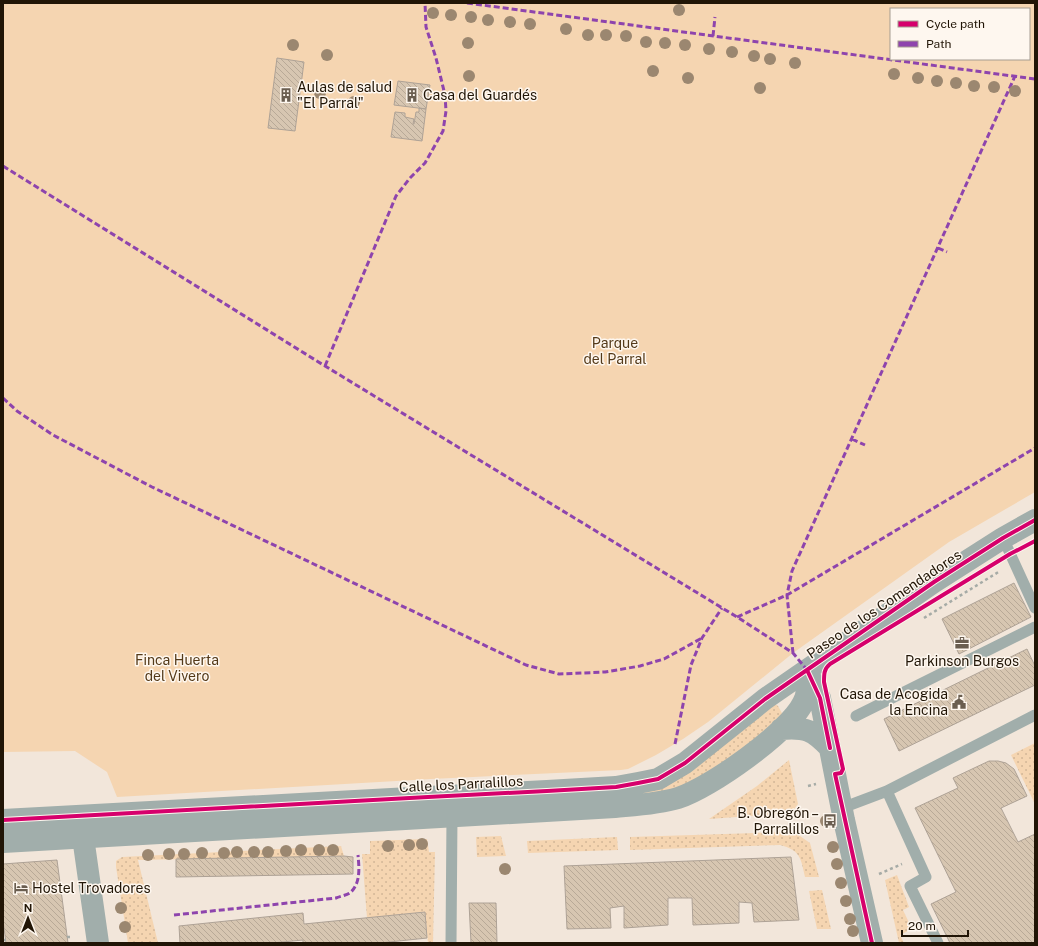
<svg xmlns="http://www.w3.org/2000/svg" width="1038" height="946" viewBox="0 0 1038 946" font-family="'Public Sans',sans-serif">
<defs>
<pattern id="garden-dots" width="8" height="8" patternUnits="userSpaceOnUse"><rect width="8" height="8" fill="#f5d5b1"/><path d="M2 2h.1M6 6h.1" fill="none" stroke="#d2b697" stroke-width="1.8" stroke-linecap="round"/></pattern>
<pattern id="building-back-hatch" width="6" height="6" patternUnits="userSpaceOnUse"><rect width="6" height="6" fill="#d7c6b1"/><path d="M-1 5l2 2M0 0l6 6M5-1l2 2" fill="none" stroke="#b8a997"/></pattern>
</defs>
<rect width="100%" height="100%" fill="#f2e6da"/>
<path fill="#f5d5b1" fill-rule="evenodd" d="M 3,3 L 1035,3 L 1035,492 L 949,542 L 793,653 L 708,722 L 683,739 L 656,755 L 628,769 L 621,770 L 431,779 L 117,797 L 107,772 L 75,751 L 3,752 ZM 891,9 L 1029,9 L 1029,59 L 891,59 Z"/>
<path fill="url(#garden-dots)" d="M 772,702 L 778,706 L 783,715 L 740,753 L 695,784 L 658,796 L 627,793 Z
M 1035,743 L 1035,804 L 1011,755 Z
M 789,760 L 798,804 L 791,813 L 709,819 L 757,786 Z
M 786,832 L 797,834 L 810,843 L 819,877 L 805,877 C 801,858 800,850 780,845 L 630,850 L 630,837 Z
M 501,836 L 506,856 L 477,857 L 476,837 Z
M 617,837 L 618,850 L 528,853 L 527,841 Z
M 427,839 L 429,852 L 435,852 L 433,943 L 428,943 L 425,912 L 367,918 L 362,854 L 370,854 L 370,841 Z
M 341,846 L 344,856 L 138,860 L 158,943 L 128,943 L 116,867 L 116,861 L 122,857 Z
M 897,875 L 909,907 L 903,910 L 912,929 L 900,935 L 904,943 L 899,943 L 885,880 Z
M 822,890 L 831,929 L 817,929 L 809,891 Z"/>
<path fill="url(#building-back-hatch)" stroke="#aea296" d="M 277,58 L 304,62 L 295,131 L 268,128 Z
M 398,81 L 430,85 L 426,109 L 394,105 Z
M 419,108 L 426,109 L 422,141 L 391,137 L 395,112 L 405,113 L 405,117 L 414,119 L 413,124 L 414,124 L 416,112 L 419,112 Z
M 1014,583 L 1031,617 L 959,654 L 942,619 Z
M 1027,649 L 1035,666 L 1035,685 L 899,751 L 884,719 Z
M 989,761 L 998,761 L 1006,763 L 1014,769 L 1027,796 L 1001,808 L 1018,842 L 1035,834 L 1035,943 L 950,943 L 931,904 L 956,892 L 915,808 L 958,788 L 953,778 Z
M 344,856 L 353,857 L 353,874 L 176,877 L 176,859 Z
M 791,857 L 799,920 L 754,922 L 752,903 L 739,902 L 739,923 L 693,925 L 692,898 L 668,898 L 668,925 L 624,928 L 624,906 L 610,908 L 611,928 L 567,929 L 564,866 Z
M 57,860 L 68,943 L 6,943 L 3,921 L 3,864 Z
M 469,903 L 496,903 L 497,943 L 471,943 Z
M 425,912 L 427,938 L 380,943 L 303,943 L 303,940 L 272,943 L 180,943 L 179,926 L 303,913 L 304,924 Z"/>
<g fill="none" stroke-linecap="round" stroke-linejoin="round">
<path stroke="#a6aba6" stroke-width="2.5" stroke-dasharray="3 3" stroke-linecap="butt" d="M 924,618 L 1000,571
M 808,786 L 816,784
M 879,874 L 902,864
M 67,937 L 73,937
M 3,940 L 6,940"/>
<path stroke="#a1aeab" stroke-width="11" d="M 1003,538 L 1035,608
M 856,716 L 1035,627
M 887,791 L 926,877 L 910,886 L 938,943
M 842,808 L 887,791 L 1035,715
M 451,943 L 452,816"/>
<path stroke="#a1aeab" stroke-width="22" d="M 808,673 L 820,698 L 844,820 L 872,943
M 781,729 C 806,727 813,730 830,748
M 3,820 L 428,797 L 547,791 L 616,787 L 638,783 L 658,779 L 685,763 L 765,699 L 934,582 L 1003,538 L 1035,520
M 81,823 L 98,943
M 3,842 L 615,807 C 637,805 658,804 678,798 C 710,788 789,732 803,703 C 809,692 807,682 807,670"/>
<path stroke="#8e44ad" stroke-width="3" stroke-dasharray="6 3" stroke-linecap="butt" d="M 467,3 L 1035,79
M 713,36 L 715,17
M 3,166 L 325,366 L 737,617 L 793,653 L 807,670
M 938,248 L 947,252
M 325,366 L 396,196 L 410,178 L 425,163 L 443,131 L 446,111 L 445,95 L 436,58 L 426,27 L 425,3
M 3,398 L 17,411 L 53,435 L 152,487 L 526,665 L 559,674 L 605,672 L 640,666 L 664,659 L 702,638
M 852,439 L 865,445
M 737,617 L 787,595 L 1035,448
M 793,653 L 787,595 L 792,571 L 1015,76
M 675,744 L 691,665 L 702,638 L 722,608
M 174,915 L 336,898 C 341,896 348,895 351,892 C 361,882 359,867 358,855"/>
<defs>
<path id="cycleway" d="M 807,670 L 820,698 L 830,748
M 3,820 L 428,797 L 547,791 L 616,787 L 638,783 L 658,779 L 685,763 L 765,699 L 934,582 L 1003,538 L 1035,520
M 872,943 L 835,774 L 841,773 L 843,769 L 824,682 C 824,674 824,669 830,664 L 1010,554 L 1035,541"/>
</defs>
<use href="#cycleway" stroke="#fef7ef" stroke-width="6"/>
<use href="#cycleway" stroke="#d6006c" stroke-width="4"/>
</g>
<g fill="#9b8770">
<circle cx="679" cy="10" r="6"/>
<circle cx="433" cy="13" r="6"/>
<circle cx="451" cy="15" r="6"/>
<circle cx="471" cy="17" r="6"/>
<circle cx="488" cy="20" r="6"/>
<circle cx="510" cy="22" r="6"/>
<circle cx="530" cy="24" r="6"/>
<circle cx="566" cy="29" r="6"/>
<circle cx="588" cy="35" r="6"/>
<circle cx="606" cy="35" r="6"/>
<circle cx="626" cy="36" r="6"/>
<circle cx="646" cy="42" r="6"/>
<circle cx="468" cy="43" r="6"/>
<circle cx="665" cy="43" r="6"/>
<circle cx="293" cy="45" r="6"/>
<circle cx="685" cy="45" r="6"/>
<circle cx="709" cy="49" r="6"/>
<circle cx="732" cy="52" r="6"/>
<circle cx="327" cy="55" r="6"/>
<circle cx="754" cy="56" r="6"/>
<circle cx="770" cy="59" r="6"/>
<circle cx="795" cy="63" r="6"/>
<circle cx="653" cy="71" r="6"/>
<circle cx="894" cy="74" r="6"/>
<circle cx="469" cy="76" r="6"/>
<circle cx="688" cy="78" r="6"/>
<circle cx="918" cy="78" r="6"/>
<circle cx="937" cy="81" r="6"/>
<circle cx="956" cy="83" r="6"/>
<circle cx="974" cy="86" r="6"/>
<circle cx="994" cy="87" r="6"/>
<circle cx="760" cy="88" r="6"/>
<circle cx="1015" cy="91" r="6"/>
<circle cx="320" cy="93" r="6"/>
<circle cx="354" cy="102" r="6"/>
<circle cx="826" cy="821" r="6"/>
<circle cx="422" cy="844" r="6"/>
<circle cx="409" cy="845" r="6"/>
<circle cx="388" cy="846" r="6"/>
<circle cx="833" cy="847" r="6"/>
<circle cx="301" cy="850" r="6"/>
<circle cx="319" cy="850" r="6"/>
<circle cx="333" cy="850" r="6"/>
<circle cx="286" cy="851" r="6"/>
<circle cx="237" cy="852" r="6"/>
<circle cx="254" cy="852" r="6"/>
<circle cx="268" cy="852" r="6"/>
<circle cx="202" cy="853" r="6"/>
<circle cx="224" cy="853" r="6"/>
<circle cx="169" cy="854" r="6"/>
<circle cx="184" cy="854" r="6"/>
<circle cx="148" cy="855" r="6"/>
<circle cx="837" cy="864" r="6"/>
<circle cx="505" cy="869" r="6"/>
<circle cx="841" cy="883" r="6"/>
<circle cx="846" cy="901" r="6"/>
<circle cx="121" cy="908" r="6"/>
<circle cx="850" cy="919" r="6"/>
<circle cx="125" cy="927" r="6"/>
<circle cx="853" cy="931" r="6"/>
</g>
<defs>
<symbol id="building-bare" viewBox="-9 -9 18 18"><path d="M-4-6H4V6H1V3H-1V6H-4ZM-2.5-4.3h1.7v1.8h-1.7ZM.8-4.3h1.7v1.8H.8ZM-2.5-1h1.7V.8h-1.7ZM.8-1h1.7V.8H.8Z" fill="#6a5e50" stroke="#fef7ef" stroke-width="2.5" paint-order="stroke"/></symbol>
<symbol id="office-bare" viewBox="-9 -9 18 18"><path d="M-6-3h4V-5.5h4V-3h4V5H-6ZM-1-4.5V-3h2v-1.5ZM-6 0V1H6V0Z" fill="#6a5e50" stroke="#fef7ef" stroke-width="2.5" paint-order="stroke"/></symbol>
<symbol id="civic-bare" viewBox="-9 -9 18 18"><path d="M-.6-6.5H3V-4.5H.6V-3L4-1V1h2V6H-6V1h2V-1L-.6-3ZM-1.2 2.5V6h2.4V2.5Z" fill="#6a5e50" stroke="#fef7ef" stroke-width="2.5" paint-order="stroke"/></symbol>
<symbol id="bus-bare" viewBox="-9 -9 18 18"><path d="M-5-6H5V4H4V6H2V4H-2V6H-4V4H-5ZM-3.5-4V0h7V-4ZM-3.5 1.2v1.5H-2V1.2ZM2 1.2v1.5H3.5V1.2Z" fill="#6a5e50" stroke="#fef7ef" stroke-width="2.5" paint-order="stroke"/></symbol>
<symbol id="hotel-bare" viewBox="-9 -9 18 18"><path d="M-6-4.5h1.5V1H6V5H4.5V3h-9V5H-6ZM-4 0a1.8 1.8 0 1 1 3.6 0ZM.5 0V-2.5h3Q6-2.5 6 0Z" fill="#6a5e50" stroke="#fef7ef" stroke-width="2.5" paint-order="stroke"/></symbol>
</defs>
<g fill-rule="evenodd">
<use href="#building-bare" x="276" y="85" width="20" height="20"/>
<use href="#building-bare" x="402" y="85" width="20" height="20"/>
<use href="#office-bare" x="952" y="633" width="20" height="20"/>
<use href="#civic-bare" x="949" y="692" width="20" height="20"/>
<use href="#bus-bare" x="820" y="811" width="20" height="20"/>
<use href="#hotel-bare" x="11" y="878" width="20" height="20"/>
</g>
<g text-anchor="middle" stroke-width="3" stroke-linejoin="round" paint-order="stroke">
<g font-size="14" fill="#211506" stroke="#fef7ef" text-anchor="start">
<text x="297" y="92">Aulas de salud<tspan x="297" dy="16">"El Parral"</tspan></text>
<text x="423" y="100">Casa del Guardés</text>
<text x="962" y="666" text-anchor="middle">Parkinson Burgos</text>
<text x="948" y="699" text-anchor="end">Casa de Acogida<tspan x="948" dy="16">la Encina</tspan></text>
<text x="819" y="818" text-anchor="end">B. Obregón –<tspan x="819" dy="16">Parralillos</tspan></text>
<text x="32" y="893">Hostel Trovadores</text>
</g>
<g font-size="14" fill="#543a19" stroke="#fef7ef">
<text x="615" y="348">Parque<tspan x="615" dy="16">del Parral</tspan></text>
<text x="177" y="665">Finca Huerta<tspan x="177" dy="16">del Vivero</tspan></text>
</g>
<g font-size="14" fill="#211506" stroke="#fef7ef">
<text transform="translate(884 604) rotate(-34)" y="5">Paseo de los Comendadores</text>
<text transform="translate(461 784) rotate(-3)" y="5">Calle los Parralillos</text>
</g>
</g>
<rect width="1038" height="946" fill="none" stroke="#211506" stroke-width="8"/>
<rect x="890" y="8" width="140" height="52" fill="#fef7ef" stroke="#a69d92"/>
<rect x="898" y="21" width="20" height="6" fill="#d6006c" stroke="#a69d92"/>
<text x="926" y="28" font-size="12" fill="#211506">Cycle path</text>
<rect x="898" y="41" width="20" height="6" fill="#8e44ad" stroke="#a69d92"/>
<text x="926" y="48" font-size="12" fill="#211506">Path</text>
<g transform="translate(28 918)" stroke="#fef7ef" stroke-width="3" paint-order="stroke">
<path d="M0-3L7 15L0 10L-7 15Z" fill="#211506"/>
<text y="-6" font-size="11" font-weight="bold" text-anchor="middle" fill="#211506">N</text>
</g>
<path d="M902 930v6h66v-6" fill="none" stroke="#211506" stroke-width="2"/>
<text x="908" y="930" font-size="12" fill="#211506" stroke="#fef7ef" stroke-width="3" paint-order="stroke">20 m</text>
</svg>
